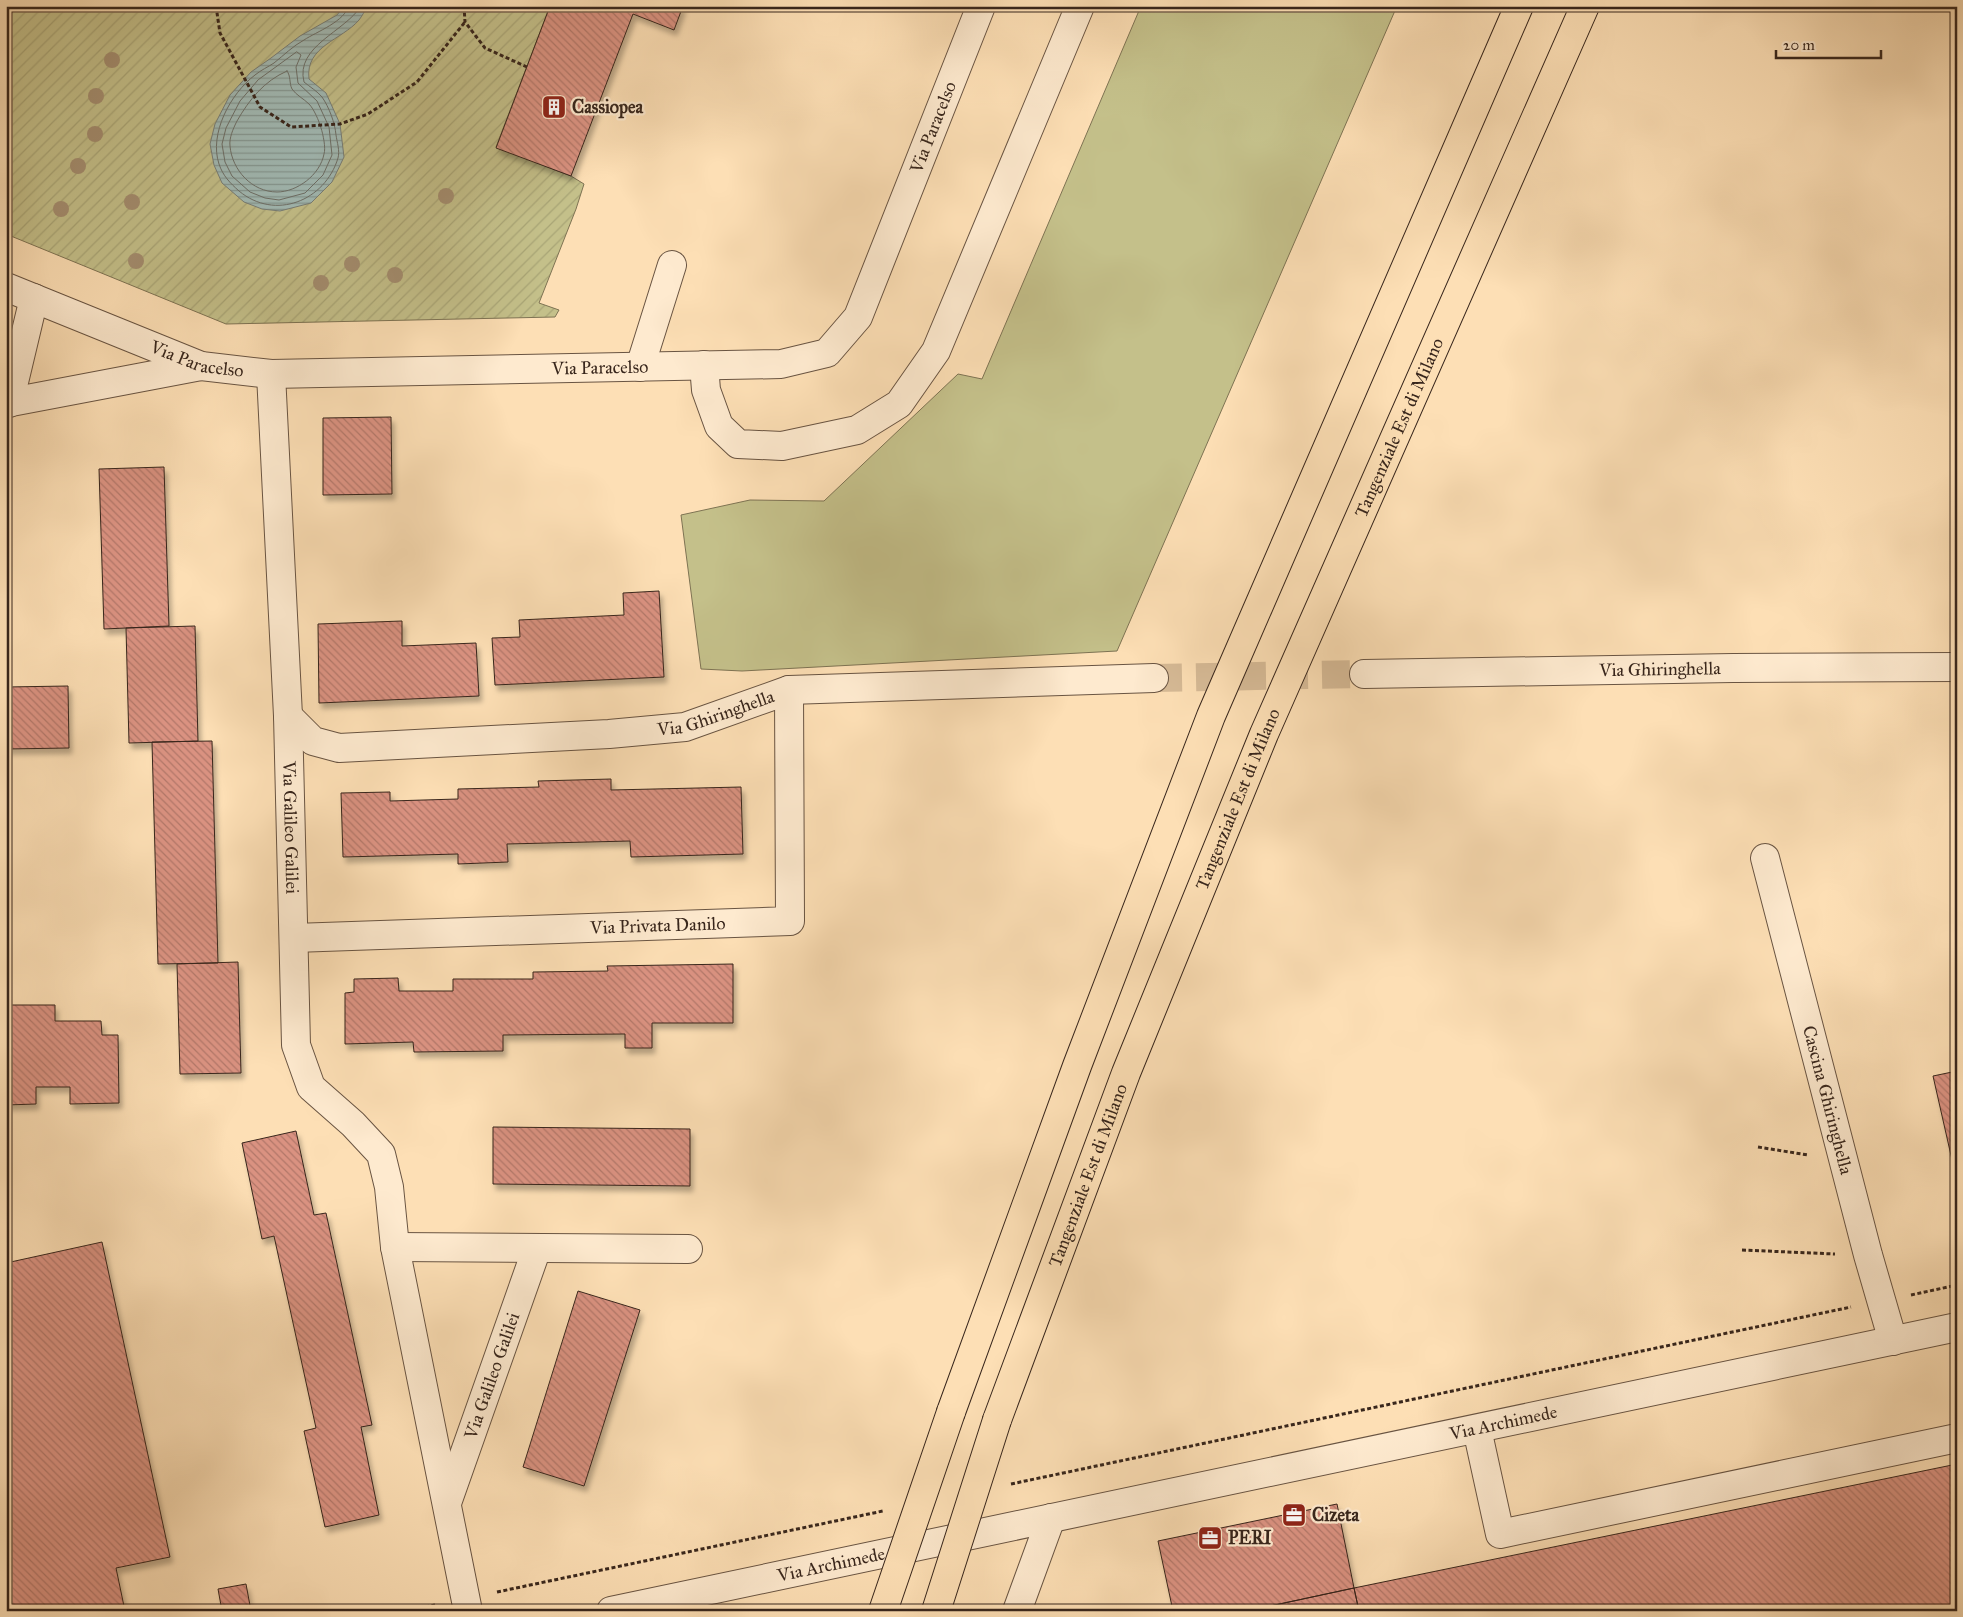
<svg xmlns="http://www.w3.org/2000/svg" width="1963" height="1617" viewBox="0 0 1963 1617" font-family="'IM FELL Great Primer',serif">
<defs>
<pattern id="garden-furrows" width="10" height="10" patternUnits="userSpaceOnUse" patternTransform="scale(1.25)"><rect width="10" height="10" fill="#c4c08a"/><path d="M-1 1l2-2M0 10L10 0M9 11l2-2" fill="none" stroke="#a9a576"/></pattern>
<pattern id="water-rules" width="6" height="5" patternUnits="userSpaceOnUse" patternTransform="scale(1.25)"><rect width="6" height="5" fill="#a2bbb6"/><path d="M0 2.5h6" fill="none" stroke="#859893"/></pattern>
<pattern id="building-back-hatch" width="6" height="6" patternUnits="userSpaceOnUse" patternTransform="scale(1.25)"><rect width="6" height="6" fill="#da9281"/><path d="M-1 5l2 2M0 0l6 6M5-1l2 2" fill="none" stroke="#b27769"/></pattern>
<filter id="shadow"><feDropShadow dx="3" dy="5.5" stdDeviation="2.5" flood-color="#0004"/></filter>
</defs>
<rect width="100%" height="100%" fill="#fddfb5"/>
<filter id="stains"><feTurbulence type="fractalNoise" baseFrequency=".004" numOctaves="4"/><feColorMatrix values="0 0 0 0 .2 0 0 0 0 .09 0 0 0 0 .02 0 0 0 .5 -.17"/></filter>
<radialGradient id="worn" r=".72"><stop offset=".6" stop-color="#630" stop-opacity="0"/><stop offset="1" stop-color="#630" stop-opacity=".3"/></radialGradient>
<path fill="#c4c08a" stroke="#7e7353" d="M 1141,6 L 1397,6 L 1117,651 L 742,671 L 701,669 L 681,515 L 750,500 L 824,501 L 958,374 L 982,379 Z"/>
<path fill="url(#garden-furrows)" stroke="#7e7353" d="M 6,6 L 550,6 L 496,147 L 571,176 L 584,184 L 576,209 L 539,303 L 559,310 L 555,317 L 226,324 L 6,234 Z"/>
<path fill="url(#water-rules)" stroke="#787f78" d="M 344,6 L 367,6 C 365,11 362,16 359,20 C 342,40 305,46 309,79 L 326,93 L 340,124 L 344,157 L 332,182 L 311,203 L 280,211 L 262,209 L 244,202 L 222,183 L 214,165 L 210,144 L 215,124 L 230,95 L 251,72 L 271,58 L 300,36 L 337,15 Z"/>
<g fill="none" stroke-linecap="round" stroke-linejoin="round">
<path stroke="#6d7069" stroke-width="1" d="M 348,6 C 346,21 316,32 304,40 C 293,46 284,55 274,63 C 268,67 261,70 255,75 C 230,94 209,134 219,164 C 223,176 230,183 239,191 C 275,221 325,201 338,158 C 340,151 337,142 336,135 C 335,123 329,107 322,97 C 317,91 310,87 304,82 C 295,46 345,32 361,6
M 297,52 L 301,55 L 296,67 L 298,83 L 317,101 L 329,127 L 332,155 L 323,175 L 305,193 L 279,200 L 265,198 L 250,192 L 232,176 L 225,162 L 222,144 L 226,128 L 240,101 L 258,80 Z
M 287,71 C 291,76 289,83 292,89 C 296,95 304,99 309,104 C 314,109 319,121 321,128 C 323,134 326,148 324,154 C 320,175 297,192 277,192 C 252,192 232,170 230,146 C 229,138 233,129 237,121 C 249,100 264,81 287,71 Z"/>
</g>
<path fill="url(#building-back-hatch)" stroke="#38261c" filter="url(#shadow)" d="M 550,6 L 683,6 L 674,30 L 633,14 L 571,176 L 496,148 Z
M 391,417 L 392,494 L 323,495 L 323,418 Z
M 164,467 L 169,626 L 104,629 L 99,469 Z
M 659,591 L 664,677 L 495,685 L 492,638 L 520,637 L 519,620 L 624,615 L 623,593 Z
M 402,621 L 402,646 L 476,643 L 479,696 L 319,703 L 318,624 Z
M 195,626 L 198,741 L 129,743 L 126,628 Z
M 68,686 L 69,748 L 6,749 L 6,687 Z
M 212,741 L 218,963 L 158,964 L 152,742 Z
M 611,779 L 611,790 L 741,787 L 743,854 L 631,857 L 630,841 L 507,844 L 508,862 L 458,864 L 458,854 L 343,857 L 341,793 L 390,792 L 390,801 L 458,799 L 458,789 L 539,787 L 538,781 Z
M 238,962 L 241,1073 L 180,1074 L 177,964 Z
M 733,964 L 733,1023 L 652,1023 L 652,1048 L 625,1048 L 625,1034 L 503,1035 L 503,1051 L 414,1052 L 413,1042 L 345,1044 L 345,993 L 354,992 L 354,979 L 398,978 L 399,991 L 453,991 L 453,979 L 533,979 L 533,972 L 608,971 L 607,966 Z
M 10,1005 L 55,1005 L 55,1021 L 101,1021 L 102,1035 L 118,1035 L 119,1103 L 70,1104 L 70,1087 L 36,1087 L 36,1104 L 6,1105 L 6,1058 L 11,1058 Z
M 1957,1071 L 1957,1182 L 1933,1076 Z
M 493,1127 L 690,1129 L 690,1186 L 493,1184 Z
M 296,1131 L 314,1215 L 326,1213 L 372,1425 L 361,1427 L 379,1515 L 325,1527 L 304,1431 L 316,1428 L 274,1236 L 262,1239 L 242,1143 Z
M 102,1242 L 170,1557 L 116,1568 L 125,1611 L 6,1611 L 6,1263 Z
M 578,1291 L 640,1310 L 584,1486 L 523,1467 Z
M 1957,1464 L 1957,1611 L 1359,1611 L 1354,1588 Z
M 1337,1504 L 1354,1588 L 1247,1611 L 1173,1611 L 1158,1541 Z
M 246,1584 L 251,1611 L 222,1611 L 218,1589 Z
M 1354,1588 L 1359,1611 L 1247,1611 Z"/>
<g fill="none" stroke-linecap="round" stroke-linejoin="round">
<path stroke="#d6ba96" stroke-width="28" stroke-dasharray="28 14" stroke-linecap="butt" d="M 1154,678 L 1364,674"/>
<defs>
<g id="minor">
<path id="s1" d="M 6,287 L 201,366 L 271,374 L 781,364 L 827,353 L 858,317 L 981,6"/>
<path d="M 704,365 L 706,390 L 719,426 L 738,444 L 782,446 L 857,430 L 899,404 L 936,351 L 1080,6"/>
<path d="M 640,367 L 672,265"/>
<path id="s2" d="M 271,374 L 288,716 L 296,1045 L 311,1087 L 353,1124 L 381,1154 L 389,1187 L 395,1247 L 468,1611"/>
<path d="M 6,403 L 201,366"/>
<path d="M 9,403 L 34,298"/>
<path id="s3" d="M 1364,674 L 1733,668 L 1957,667"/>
<path id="s4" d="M 288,716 L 313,741 L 339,748 L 609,734 L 685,727 L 789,690 L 1154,678"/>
<path id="s5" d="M 1765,858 L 1868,1255 L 1893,1341"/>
<path id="s6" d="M 294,938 L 790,921 L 789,690"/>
<path d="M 395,1247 L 688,1249"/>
<path d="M 1477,1429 L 1500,1534 L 1957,1438"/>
<path id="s7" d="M 447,1503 L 537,1248"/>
<path id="s8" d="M 611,1611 L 1957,1327"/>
<path d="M 1017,1611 L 1051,1518"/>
</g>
<g id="highway">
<path d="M 951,1412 L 1077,1066 L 1211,716 L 1519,6"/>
<path id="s9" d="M 997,1420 L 1126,1073 L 1264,734 L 1585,6"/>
</g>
</defs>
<use href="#minor" stroke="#695442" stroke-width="30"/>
<use href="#highway" stroke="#38261c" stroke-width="30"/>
<path stroke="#38261c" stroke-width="3" stroke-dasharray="4 2.5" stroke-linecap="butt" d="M 216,6 L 220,33 L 260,107 L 291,127 L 340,124 L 368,114 L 417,82 L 465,22
M 464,6 L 465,22 L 485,48 L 527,67
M 1758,1147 L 1808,1155
M 1742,1250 L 1835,1254
M 1911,1295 L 1957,1285
M 1011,1484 L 1851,1307
M 497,1592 L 883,1511
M 406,1611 L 435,1605"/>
<use href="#minor" stroke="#feeacf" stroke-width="28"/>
<use href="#highway" stroke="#fddfb5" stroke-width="28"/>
<defs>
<path id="highway-bridge" d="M 883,1611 L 951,1412
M 936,1611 L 997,1420"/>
</defs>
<use href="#highway-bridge" stroke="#38261c" stroke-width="30" stroke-linecap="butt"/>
<use href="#highway-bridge" stroke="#fddfb5" stroke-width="28"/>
</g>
<g fill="#a48e70">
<circle cx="112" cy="60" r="8"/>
<circle cx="96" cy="96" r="8"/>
<circle cx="95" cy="134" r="8"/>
<circle cx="78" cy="166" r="8"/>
<circle cx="446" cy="196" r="8"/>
<circle cx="132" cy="202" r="8"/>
<circle cx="61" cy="209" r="8"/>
<circle cx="136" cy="261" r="8"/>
<circle cx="352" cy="264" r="8"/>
<circle cx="395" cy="275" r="8"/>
<circle cx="321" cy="283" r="8"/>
</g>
<defs>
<symbol id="building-square" viewBox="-11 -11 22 22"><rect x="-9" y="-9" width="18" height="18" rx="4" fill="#8f2418" stroke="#feeacf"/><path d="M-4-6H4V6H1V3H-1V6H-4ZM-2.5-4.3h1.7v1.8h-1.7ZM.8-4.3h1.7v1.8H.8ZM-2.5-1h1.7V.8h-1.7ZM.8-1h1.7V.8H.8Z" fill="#fff"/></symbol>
<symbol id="office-square" viewBox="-11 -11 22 22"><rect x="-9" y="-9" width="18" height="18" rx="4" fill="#8f2418" stroke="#feeacf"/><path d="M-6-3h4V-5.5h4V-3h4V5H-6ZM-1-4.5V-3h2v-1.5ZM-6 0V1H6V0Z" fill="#fff"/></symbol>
</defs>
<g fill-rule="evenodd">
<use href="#building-square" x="540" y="93" width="28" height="28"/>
<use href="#office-square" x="1280" y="1501" width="28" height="28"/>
<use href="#office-square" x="1196" y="1524" width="28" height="28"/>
</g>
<g text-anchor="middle" stroke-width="4.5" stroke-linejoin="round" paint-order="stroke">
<g font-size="18" font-weight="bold" fill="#38261c" stroke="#feeacf" text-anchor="start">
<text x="572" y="113">Cassiopea</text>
<text x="1312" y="1521">Cizeta</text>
<text x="1228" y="1544">PERI</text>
</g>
<g font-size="18" fill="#38261c" stroke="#feeacf">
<text dy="6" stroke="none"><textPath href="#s1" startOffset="1090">Via Paracelso</textPath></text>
<text dy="6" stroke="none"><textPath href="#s1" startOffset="205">Via Paracelso</textPath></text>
<text dy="6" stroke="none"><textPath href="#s1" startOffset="610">Via Paracelso</textPath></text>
<text dy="6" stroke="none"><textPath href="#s9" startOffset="1071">Tangenziale Est di Milano</textPath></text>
<text dy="6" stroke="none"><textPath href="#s3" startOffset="296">Via Ghiringhella</textPath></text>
<text dy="6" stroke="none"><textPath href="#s4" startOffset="442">Via Ghiringhella</textPath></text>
<text dy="6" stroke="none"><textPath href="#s9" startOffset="666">Tangenziale Est di Milano</textPath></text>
<text dy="6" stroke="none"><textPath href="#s2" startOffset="454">Via Galileo Galilei</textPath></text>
<text dy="6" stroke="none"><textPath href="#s6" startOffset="364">Via Privata Danilo</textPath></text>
<text dy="6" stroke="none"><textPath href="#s5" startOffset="250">Cascina Ghiringhella</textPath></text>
<text dy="6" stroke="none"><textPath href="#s9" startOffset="261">Tangenziale Est di Milano</textPath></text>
<text dy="6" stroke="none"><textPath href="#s7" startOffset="135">Via Galileo Galilei</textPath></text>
<text dy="6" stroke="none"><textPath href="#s8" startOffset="912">Via Archimede</textPath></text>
<text dy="6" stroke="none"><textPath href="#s8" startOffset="225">Via Archimede</textPath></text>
</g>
</g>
<rect width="1963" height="1617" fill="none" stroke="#fddfb5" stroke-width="25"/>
<rect x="8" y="8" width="1948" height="1602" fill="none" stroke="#38261c" stroke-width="2.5"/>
<rect x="12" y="12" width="1938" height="1592" fill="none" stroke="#38261c"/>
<path d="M1776 50v8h105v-8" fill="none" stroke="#38261c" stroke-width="2.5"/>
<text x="1783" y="50" font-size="15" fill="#38261c" stroke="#feeacf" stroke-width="4" paint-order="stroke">20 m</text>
<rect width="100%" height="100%" filter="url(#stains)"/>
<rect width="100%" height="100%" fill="url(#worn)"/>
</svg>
